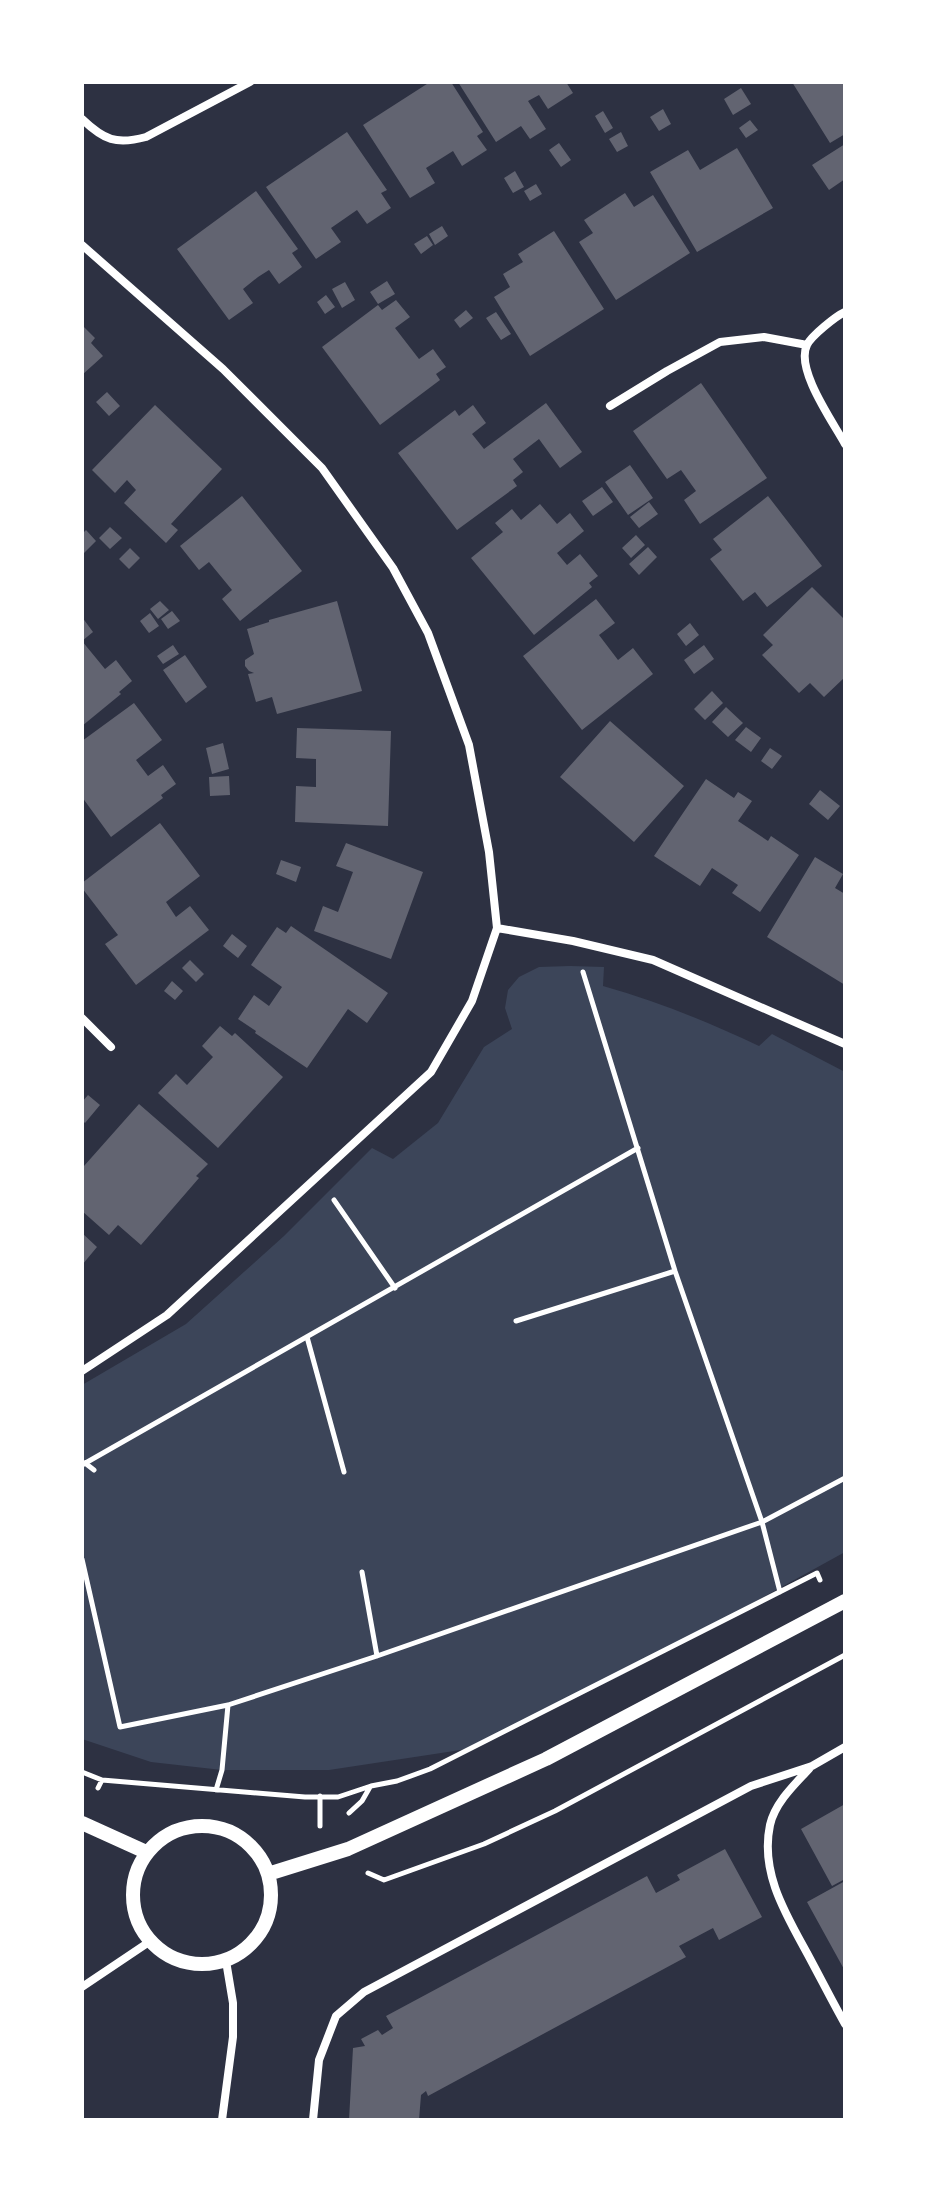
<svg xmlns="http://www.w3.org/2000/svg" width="927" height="2202" viewBox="0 0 927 2202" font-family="Commissioner,sans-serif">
<rect width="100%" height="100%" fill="#2d3142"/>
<path fill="#3c4559" d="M 570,966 L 604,967 L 603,986 C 657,1001 708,1022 759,1046 L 772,1034 L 845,1072 L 845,1552 L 622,1675 L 474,1748 L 329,1770 L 222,1770 L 151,1762 L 82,1739 L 82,1385 L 186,1324 L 284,1236 L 372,1148 L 393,1159 L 438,1123 L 484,1047 L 512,1029 L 505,1008 L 508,990 L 519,977 L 539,967 Z"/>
<path fill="#626471" d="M 430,82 L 451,82 L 483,132 L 477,136 L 487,150 L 462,166 L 453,151 L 426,168 L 435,183 L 410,198 L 363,125 Z
M 458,82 L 566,82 L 573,93 L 548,109 L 539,95 L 528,101 L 546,129 L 530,139 L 521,126 L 496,142 Z
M 792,82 L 845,82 L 845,134 L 830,143 Z
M 741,88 L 751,104 L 733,115 L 724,99 Z
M 663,109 L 671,124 L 659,131 L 650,117 Z
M 603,111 L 613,128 L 605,133 L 595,116 Z
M 750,120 L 758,130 L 746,138 L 739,128 Z
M 347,132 L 387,190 L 381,193 L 391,208 L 367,224 L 357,210 L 331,228 L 341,242 L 316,259 L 266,187 Z
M 621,132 L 628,146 L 617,152 L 609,139 Z
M 559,143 L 571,160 L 561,167 L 549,150 Z
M 845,144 L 845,179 L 829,190 L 812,165 Z
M 737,148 L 773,208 L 697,252 L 650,172 L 688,150 L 700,170 Z
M 515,171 L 524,187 L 513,193 L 504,178 Z
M 536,184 L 542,194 L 530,201 L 524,191 Z
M 256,191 L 298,249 L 292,253 L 302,267 L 279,284 L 269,270 L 258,277 L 243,289 L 253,303 L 229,320 L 177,249 Z
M 625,193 L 634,207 L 653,195 L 690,253 L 616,300 L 579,242 L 593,233 L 584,220 Z
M 442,226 L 448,236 L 435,245 L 429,234 Z
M 554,231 L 604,309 L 530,356 L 494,297 L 510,287 L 503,274 L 523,262 L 518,254 Z
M 427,236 L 433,245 L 421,254 L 414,244 Z
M 387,281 L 395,294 L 378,304 L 370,292 Z
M 345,282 L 355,300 L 342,308 L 332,289 Z
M 326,295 L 335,307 L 325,314 L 317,302 Z
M 396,300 L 410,317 L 395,328 L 419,359 L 433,349 L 446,367 L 436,374 L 440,380 L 380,425 L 322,347 L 378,305 L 382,310 Z
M 466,310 L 473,318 L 460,328 L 454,320 Z
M 496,312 L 511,334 L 501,340 L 486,318 Z
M 82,325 L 95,338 L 91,343 L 103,356 L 82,375 Z
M 701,383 L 767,478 L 700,524 L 684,500 L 696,491 L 681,470 L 667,479 L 633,431 Z
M 107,392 L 120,406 L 109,416 L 96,402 Z
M 546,403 L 582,452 L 560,468 L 539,439 L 513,459 L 523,472 L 513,480 L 517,486 L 457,530 L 398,453 L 455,410 L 459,416 L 473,405 L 486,423 L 472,434 L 484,449 Z
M 155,405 L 222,469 L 171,524 L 178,530 L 166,543 L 124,503 L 136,490 L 127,480 L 115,493 L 92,470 Z
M 630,465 L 653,498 L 628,515 L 605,482 Z
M 602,487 L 613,502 L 593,516 L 582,501 Z
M 242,496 L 302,571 L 240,621 L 222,599 L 232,590 L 209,562 L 199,570 L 180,546 Z
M 768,496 L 822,566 L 767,607 L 755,592 L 743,601 L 710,559 L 722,550 L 713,539 Z
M 649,502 L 658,514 L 639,528 L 630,517 Z
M 540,504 L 557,524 L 570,513 L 584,531 L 557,553 L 567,565 L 580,554 L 598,576 L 589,583 L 592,587 L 534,635 L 471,558 L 503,532 L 495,523 L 512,509 L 521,520 Z
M 110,527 L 122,538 L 110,549 L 99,538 Z
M 86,530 L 96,541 L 82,555 L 82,534 Z
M 636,535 L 645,545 L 631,558 L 622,548 Z
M 648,547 L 657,557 L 639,575 L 629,564 Z
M 130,548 L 140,558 L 129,569 L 119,559 Z
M 812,587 L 845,620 L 845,677 L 824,697 L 810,683 L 799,693 L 762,655 L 773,645 L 763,635 Z
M 596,599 L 615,623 L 599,635 L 618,660 L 633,648 L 653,674 L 582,730 L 523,656 Z
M 160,601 L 169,610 L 158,619 L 150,609 Z
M 337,601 L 362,691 L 277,714 L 272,697 L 256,702 L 248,674 L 254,673 L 249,671 L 245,666 L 245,660 L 254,654 L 247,629 L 269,622 L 269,620 Z
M 172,611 L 180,621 L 168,629 L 161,619 Z
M 150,613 L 159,626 L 149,633 L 140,621 Z
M 82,617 L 93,632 L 82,641 L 105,669 L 116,660 L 132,681 L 119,692 L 121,694 L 82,726 Z
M 690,623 L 699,635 L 686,646 L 677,634 Z
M 173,645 L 179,654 L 163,664 L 157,656 Z
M 704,645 L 714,659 L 694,674 L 684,660 Z
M 185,655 L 207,687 L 186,703 L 163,670 Z
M 712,691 L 723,703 L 705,720 L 694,709 Z
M 134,703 L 162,740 L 136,760 L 148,776 L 163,765 L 176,784 L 161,795 L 163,798 L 111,837 L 82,797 L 82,741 Z
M 726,707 L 743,723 L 728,737 L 712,722 Z
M 610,721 L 684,786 L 634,842 L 560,777 Z
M 746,727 L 761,738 L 751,752 L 735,740 Z
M 297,728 L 391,731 L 388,826 L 295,822 L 296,786 L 316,787 L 316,759 L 296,758 Z
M 223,743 L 229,769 L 212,774 L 206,748 Z
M 770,748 L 782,756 L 772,769 L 761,761 Z
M 229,776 L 230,795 L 210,796 L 209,777 Z
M 706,779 L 734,798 L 738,792 L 752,801 L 738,821 L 768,841 L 771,836 L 799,855 L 760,912 L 732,893 L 738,885 L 712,868 L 700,886 L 654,856 Z
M 820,790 L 840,806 L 828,820 L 809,804 Z
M 160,823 L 200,876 L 166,902 L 176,917 L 190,906 L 209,930 L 136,985 L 105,944 L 118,935 L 82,888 L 82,883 Z
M 346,843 L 423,872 L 391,959 L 314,931 L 323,906 L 338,912 L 353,872 L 336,866 Z
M 815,857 L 843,874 L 835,888 L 845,894 L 845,985 L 767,937 Z
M 281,860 L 301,867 L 296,882 L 276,874 Z
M 291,926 L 388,993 L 367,1023 L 348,1009 L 307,1068 L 255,1033 L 256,1031 L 238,1019 L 254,995 L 269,1006 L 282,987 L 251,965 L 277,927 L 286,933 Z
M 232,934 L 247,946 L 238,958 L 223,946 Z
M 190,960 L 204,974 L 196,982 L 182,968 Z
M 172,981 L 183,991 L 175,1000 L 164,991 Z
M 220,1026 L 232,1036 L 235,1033 L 283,1077 L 218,1148 L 158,1093 L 176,1074 L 187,1085 L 213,1057 L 202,1046 Z
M 88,1095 L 100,1105 L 85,1123 L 82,1120 L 82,1102 Z
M 139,1104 L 208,1164 L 196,1176 L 199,1178 L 141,1245 L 118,1225 L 109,1235 L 82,1211 L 82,1163 L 84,1166 Z
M 82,1233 L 97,1247 L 82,1265 Z
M 845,1804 L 845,1879 L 832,1886 L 801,1829 Z
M 725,1849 L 762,1917 L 719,1940 L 713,1928 L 679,1946 L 686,1957 L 428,2096 L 426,2091 L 421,2095 L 419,2120 L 349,2120 L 353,2048 L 365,2046 L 361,2039 L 378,2030 L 382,2035 L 393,2028 L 386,2016 L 647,1876 L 656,1893 L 680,1880 L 677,1875 Z
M 845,1881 L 845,1971 L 807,1902 Z"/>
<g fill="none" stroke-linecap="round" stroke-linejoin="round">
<path stroke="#fff" stroke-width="5" d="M 583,972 L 675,1271 L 762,1522 L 780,1592
M 334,1200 L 395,1288
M 516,1321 L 675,1271
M 307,1337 L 344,1472
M 85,1463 L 94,1470
M 82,1465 L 638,1148
M 82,1559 L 120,1727 L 228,1705 L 377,1656 L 762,1522 L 845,1478
M 362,1572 L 377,1656
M 82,1772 L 102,1780 L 305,1797 L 338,1797 L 371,1786 L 397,1781 L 430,1769 L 817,1573 L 820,1580
M 98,1788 L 102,1780
M 216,1790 L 222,1770 L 228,1705
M 349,1813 L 362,1801 L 370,1787
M 320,1826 L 320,1796
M 368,1873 L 384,1880 L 484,1844 L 555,1811 L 845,1655"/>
<path stroke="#fff" stroke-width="8" d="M 82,119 C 104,140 116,145 146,137 L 250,82
M 82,245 L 223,369 L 322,468 L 393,568 L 428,633 L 469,745 L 489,852 L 497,928 L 472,1001 L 431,1072 L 167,1315 L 82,1371
M 845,312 C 836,316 811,336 807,345 C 795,369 833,422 845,444
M 610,406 L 667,371 L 720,342 L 764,337 L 807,345
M 497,928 L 573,941 L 653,960 L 845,1044
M 82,1018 L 111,1047
M 809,1769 C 794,1785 775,1803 770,1825 C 760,1872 785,1913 807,1953 C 820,1977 832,2001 845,2024
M 82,1987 L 149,1942
M 222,2120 L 233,2037 L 233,2003 L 226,1961
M 313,2120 L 319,2060 L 336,2016 L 364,1992 L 751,1786 L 812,1766 L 845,1747"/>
<path stroke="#fff" stroke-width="14" d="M 82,1823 L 146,1852
M133 1895a69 69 0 1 1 138 0a69 69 0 1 1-138 0Z
M 268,1874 L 348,1849 L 546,1759 L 845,1601"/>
</g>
<rect width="927" height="2202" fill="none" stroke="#ffffff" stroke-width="168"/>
</svg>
